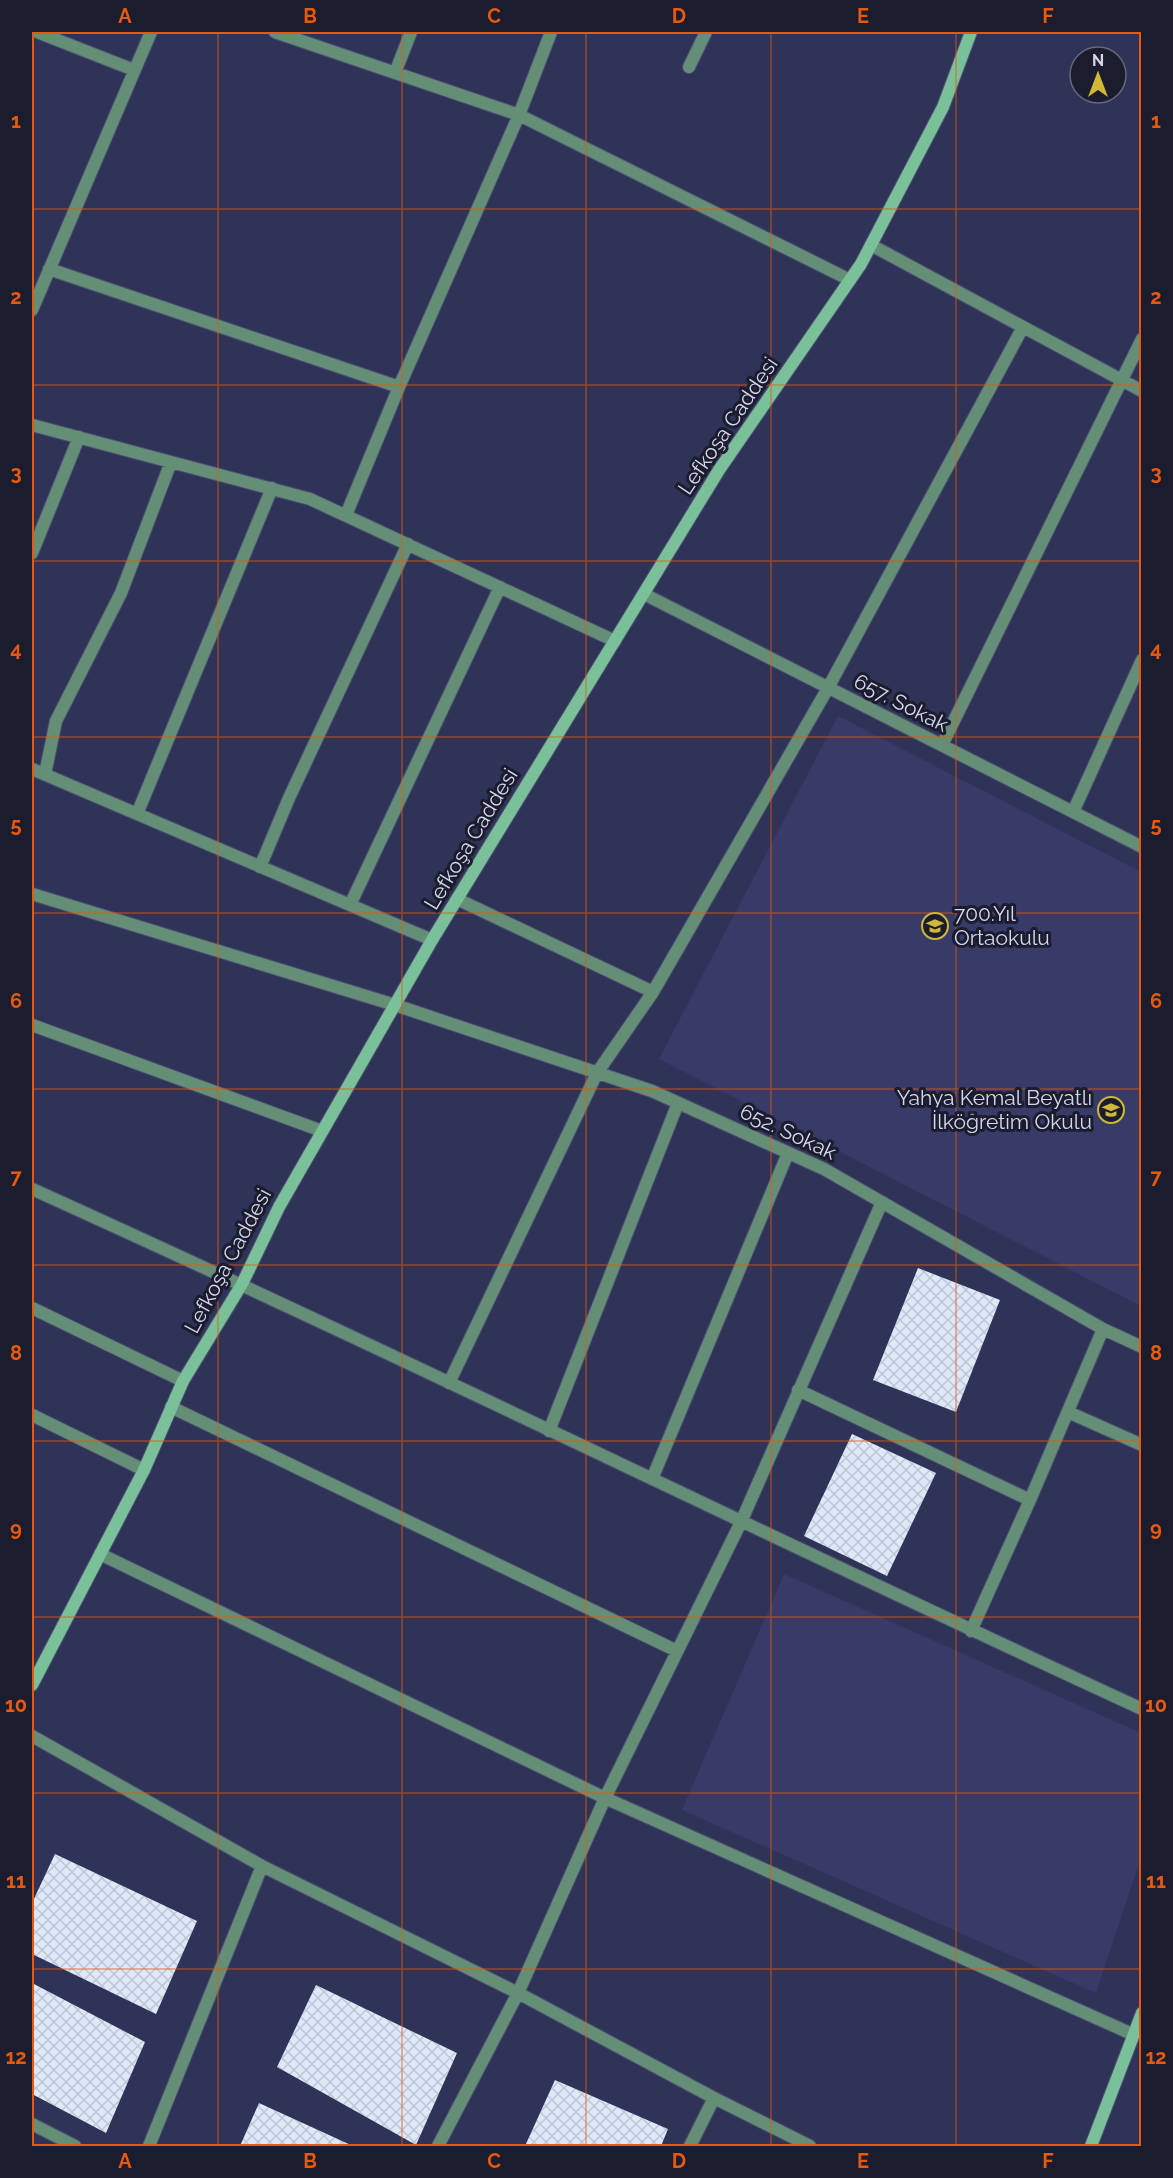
<svg xmlns="http://www.w3.org/2000/svg" width="1173" height="2178" viewBox="0 0 1173 2178" font-family="Raleway,sans-serif">
<defs>
<pattern id="building-cross-hatch" width="8" height="8" patternUnits="userSpaceOnUse" patternTransform="scale(1.5)"><rect width="8" height="8" fill="#dde8f9"/><path d="M0 0l8 8M0 8l8-8" fill="none" stroke="#bdc6d5"/></pattern>
</defs>
<rect width="100%" height="100%" fill="#303358"/>
<path fill="#383b67" d="M 838,716 L 1141,872 L 1141,1306 L 659,1059 Z
M 784,1574 L 1141,1733 L 1141,1857 L 1096,1993 L 682,1810 Z"/>
<path fill="url(#building-cross-hatch)" d="M 918,1268 L 1000,1300 L 956,1412 L 873,1380 Z
M 852,1434 L 936,1473 L 887,1576 L 804,1536 Z
M 55,1854 L 197,1921 L 156,2014 L 32,1954 L 32,1903 Z
M 32,1983 L 145,2042 L 106,2133 L 32,2094 Z
M 316,1985 L 457,2053 L 416,2145 L 277,2067 Z
M 555,2080 L 668,2129 L 661,2146 L 525,2146 Z
M 259,2103 L 353,2146 L 240,2146 Z"/>
<g fill="none" stroke-linecap="round" stroke-linejoin="round">
<defs>
<path id="street" d="M 37,32 L 134,70
M 275,32 L 519,115 L 399,387
M 551,32 L 519,115 L 850,280
M 689,67 L 706,32
M 395,73 L 411,32
M 871,245 L 1142,391
M 49,269 L 399,387 L 346,515
M 32,310 L 151,32
M 32,425 L 310,499 L 615,641
M 32,553 L 79,437
M 644,594 L 1142,847
M 942,745 L 1142,339
M 32,769 L 432,940
M 45,774 L 56,721 L 121,593 L 171,462
M 1073,812 L 1142,660
M 137,814 L 272,488
M 260,867 L 289,798 L 408,544
M 32,894 L 395,1005 L 652,1091 L 824,1169 L 1103,1329 L 1142,1347
M 457,899 L 653,992
M 350,905 L 500,587
M 32,1025 L 322,1131
M 32,1189 C 404,1357 770,1538 1142,1709
M 32,1308 L 183,1381
M 449,1383 L 597,1073 L 653,992 L 828,688 L 1023,327
M 798,1390 L 1030,1500 L 1103,1329
M 171,1407 L 677,1651
M 1068,1412 L 1142,1445
M 32,1415 L 144,1470
M 549,1431 L 678,1103
M 652,1479 L 788,1153
M 100,1554 L 605,1798 L 1132,2034
M 971,1631 L 1030,1500
M 32,1736 L 262,1866 L 518,1993 L 714,2098 L 810,2146
M 32,2124 L 75,2146
M 149,2146 L 262,1866
M 438,2146 L 518,1993 L 605,1798 L 741,1522 L 882,1202
M 690,2146 L 714,2098"/>
<path id="secondary" d="M 32,1685 L 144,1470 L 183,1381 L 242,1284 L 279,1207 L 432,940 L 719,470 L 861,264 L 943,107 L 971,32
M 1091,2146 L 1142,2013"/>
</defs>
<use href="#street" stroke="#4d5173" stroke-width="14"/>
<use href="#secondary" stroke="#4d5173" stroke-width="14"/>
<use href="#street" stroke="#648f76" stroke-width="12"/>
<use href="#secondary" stroke="#7ac099" stroke-width="12"/>
</g>
<path fill="none" stroke="#e8590c" stroke-width="1.5" stroke-opacity="0.55" d="M 218,32 L 218,2146M 402,32 L 402,2146M 586,32 L 586,2146M 771,32 L 771,2146M 956,32 L 956,2146M 32,209 L 1142,209M 32,385 L 1142,385M 32,561 L 1142,561M 32,737 L 1142,737M 32,913 L 1142,913M 32,1089 L 1142,1089M 32,1265 L 1142,1265M 32,1441 L 1142,1441M 32,1617 L 1142,1617M 32,1793 L 1142,1793M 32,1969 L 1142,1969"/>
<defs>
<symbol id="school-ring" viewBox="-11 -11 22 22"><circle r="9.5" fill="#1b1d2e" stroke="#cfb837" stroke-width="1.5"/><path d="M0-5L7-2L0 1L-7-2ZM-4 1L0 2.5L4 1V4Q0 6-4 4Z" fill="#cfb837"/></symbol>
</defs>
<g fill-rule="evenodd">
<use href="#school-ring" x="920" y="911" width="30" height="30"/>
<use href="#school-ring" x="1096" y="1095" width="30" height="30"/>
</g>
<g text-anchor="middle" stroke-width="6" stroke-linejoin="round" paint-order="stroke">
<g font-size="21" fill="#d3d7ee" stroke="#1b1d2e">
<text transform="translate(728 426) rotate(-56)" y="7">Lefkoşa Caddesi</text>
<text transform="translate(901 703) rotate(27)" y="7">657. Sokak</text>
<text transform="translate(471 839) rotate(-59)" y="7">Lefkoşa Caddesi</text>
<text transform="translate(788 1132) rotate(25)" y="7">652. Sokak</text>
<text transform="translate(228 1261) rotate(-62)" y="7">Lefkoşa Caddesi</text>
</g>
<g font-size="21" fill="#d3d7ee" stroke="#1b1d2e" text-anchor="start">
<text x="954" y="921">700.Yıl<tspan x="954" dy="24">Ortaokulu</tspan></text>
<text x="1092" y="1105" text-anchor="end">Yahya Kemal Beyatlı<tspan x="1092" dy="24">İlköğretim Okulu</tspan></text>
</g>
</g>
<rect width="1173" height="2178" fill="none" stroke="#1b1d2e" stroke-width="66"/>
<g transform="translate(1098 75)"><circle r="28" fill="#1b1d2e" stroke="#65677b" stroke-width="1.5"/>
<path d="M0-4.5L10 22L0 15L-10 22Z" fill="#cfb837"/>
<text y="-9" font-size="16" font-weight="bold" text-anchor="middle" fill="#d3d7ee">N</text>
</g>
<rect x="33" y="33" width="1107" height="2112" fill="none" stroke="#e8590c" stroke-width="2"/>
<g font-size="20" text-anchor="middle" font-weight="bold" fill="#e8590c">
<text x="125" y="23">A</text>
<text x="310" y="23">B</text>
<text x="494" y="23">C</text>
<text x="679" y="23">D</text>
<text x="863" y="23">E</text>
<text x="1048" y="23">F</text>
<text x="16" y="128">1</text>
<text x="1156" y="128">1</text>
<text x="16" y="304">2</text>
<text x="1156" y="304">2</text>
<text x="16" y="480">3</text>
<text x="1156" y="480">3</text>
<text x="16" y="656">4</text>
<text x="1156" y="656">4</text>
<text x="16" y="832">5</text>
<text x="1156" y="832">5</text>
<text x="16" y="1008">6</text>
<text x="1156" y="1008">6</text>
<text x="16" y="1184">7</text>
<text x="1156" y="1184">7</text>
<text x="16" y="1360">8</text>
<text x="1156" y="1360">8</text>
<text x="16" y="1536">9</text>
<text x="1156" y="1536">9</text>
<text x="16" y="1712">10</text>
<text x="1156" y="1712">10</text>
<text x="16" y="1888">11</text>
<text x="1156" y="1888">11</text>
<text x="16" y="2064">12</text>
<text x="1156" y="2064">12</text>
<text x="125" y="2168">A</text>
<text x="310" y="2168">B</text>
<text x="494" y="2168">C</text>
<text x="679" y="2168">D</text>
<text x="863" y="2168">E</text>
<text x="1048" y="2168">F</text>
</g>
</svg>
